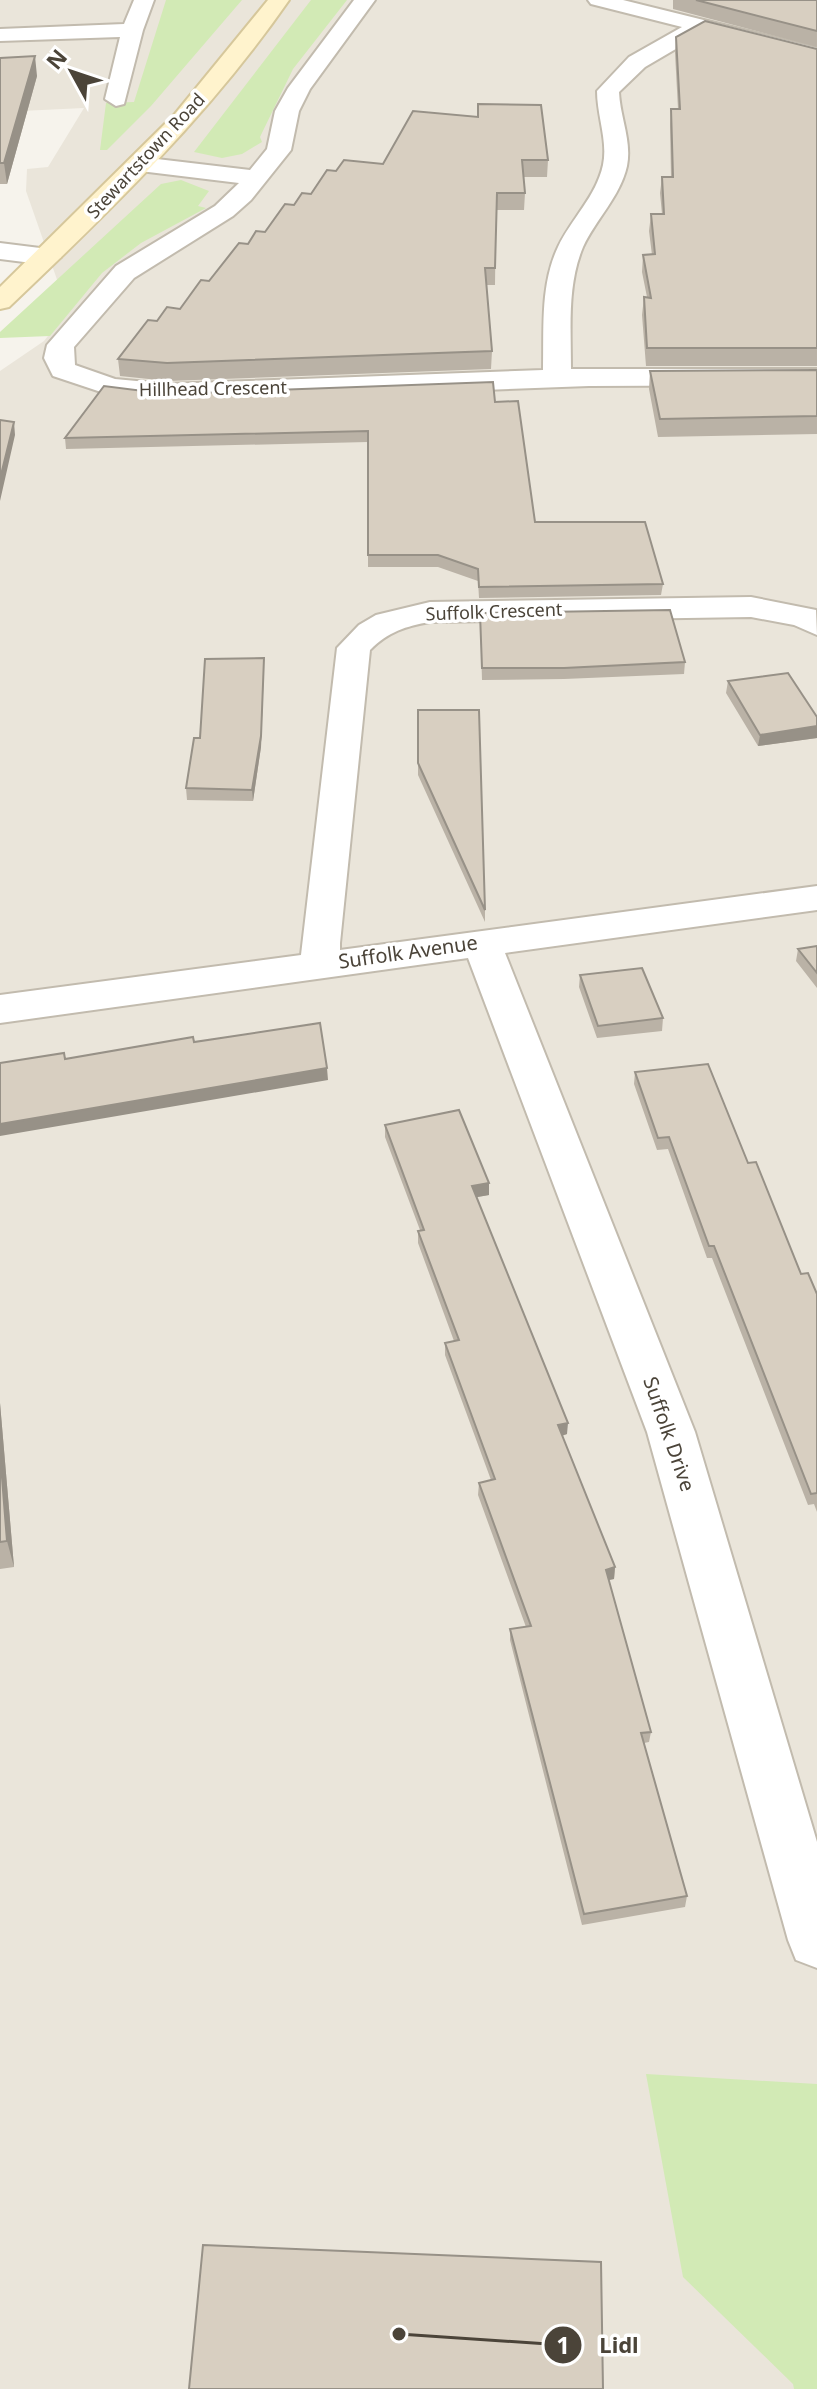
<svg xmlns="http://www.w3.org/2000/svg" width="817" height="2389" viewBox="0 0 817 2389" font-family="'Noto Sans',sans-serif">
<rect width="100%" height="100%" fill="#f6f3ec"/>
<path fill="#eae5da" d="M 0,0 L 817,0 L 817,2389 L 0,2389 L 0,371 L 44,341 L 68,311 L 26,191 L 27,169 L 48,167 L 84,108 L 0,112 Z"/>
<path fill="#d2eab5" d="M 166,0 L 242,0 L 151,106 L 107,150 L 100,150 L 106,103 L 134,102 Z
M 311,0 L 347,0 L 293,69 L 260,137 L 262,142 L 242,154 L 222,158 L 194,152 Z
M 181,180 L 209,191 L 198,206 L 206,208 L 141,243 L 102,273 L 50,336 L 0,338 L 0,332 L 161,184 Z
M 646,2074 L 817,2084 L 817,2389 L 794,2389 L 793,2384 L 683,2277 Z"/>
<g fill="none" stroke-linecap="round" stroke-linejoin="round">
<defs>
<path id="street" d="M 134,0 L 154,0 L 143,30 L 124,104 L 116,106 L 105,99 L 120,37 L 0,41 L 0,29 L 124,24 Z
M 354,0 L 375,0 L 310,89 L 299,111 L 291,150 L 251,200 L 233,216 L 134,278 L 74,347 L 75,365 L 115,379 L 168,384 L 543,370 C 544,329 540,285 558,247 C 571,219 596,197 603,165 C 608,141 597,116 597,91 L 629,57 L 682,27 L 591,4 L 588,0 L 623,0 L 817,48 L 817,62 L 703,33 L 645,67 L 619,92 C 620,117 632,141 627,166 C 620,197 596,219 583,247 C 567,285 571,328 571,369 L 817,369 L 817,385 L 589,386 L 168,402 L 113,396 L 53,376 L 44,358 L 47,345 L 116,266 L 215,206 L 239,183 L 140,171 L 131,169 L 128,164 L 131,159 L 140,157 L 250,170 L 267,149 L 275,111 L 288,88 Z
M 0,243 L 48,249 L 61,257 L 48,265 L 0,259 Z
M 751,597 L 816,610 L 817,635 L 794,625 L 751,617 L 430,622 C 406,626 388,632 370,650 L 340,943 L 340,950 L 817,886 L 817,910 L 505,953 L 695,1432 L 817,1842 L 817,1968 L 796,1960 L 788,1940 L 647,1432 L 468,958 L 0,1023 L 0,995 L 301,955 L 337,648 L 359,625 L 376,615 L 430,602 Z"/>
<path id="secondary" d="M 268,0 L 289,0 C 210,114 110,211 9,307 L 0,309 L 0,287 L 174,115 Z"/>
</defs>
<use href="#street" stroke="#c2bbae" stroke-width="4"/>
<use href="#secondary" stroke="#d6c79b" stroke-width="4"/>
<use href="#street" fill="#fff" fill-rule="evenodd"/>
<use href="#secondary" fill="#fff3cd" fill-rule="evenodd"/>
</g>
<path fill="#bab2a6" d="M 673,0 L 817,0 L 817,47 L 673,9 Z
M 676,37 L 817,49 L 817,366 L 646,366 L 642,315 L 644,297 L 647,297 L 642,272 L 643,255 L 652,255 L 649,231 L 651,214 L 662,214 L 660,193 L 662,177 L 671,177 L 670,125 L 671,109 L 678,109 L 675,53 Z
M 0,58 L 37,76 L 7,184 L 0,184 Z
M 478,104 L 548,160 L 547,177 L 523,177 L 525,193 L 524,210 L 496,210 L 495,285 L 486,285 L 492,351 L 491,369 L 168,381 L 120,376 L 118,359 L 157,321 L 180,309 L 248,244 L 265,232 L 294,205 L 311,194 L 336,171 L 383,164 L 477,117 Z
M 817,370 L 817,434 L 658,437 L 649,389 L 650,371 Z
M 167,394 L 495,402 L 535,522 L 663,584 L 661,595 L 479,598 L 478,581 L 438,567 L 368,567 L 368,442 L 66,449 L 65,438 Z
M 480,613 L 685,662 L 684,674 L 564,679 L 482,680 Z
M 264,670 L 261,747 L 253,801 L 187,800 L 186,788 L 200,738 Z
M 728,681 L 817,717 L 817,738 L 758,746 L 726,693 Z
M 418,710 L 485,910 L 485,922 L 418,775 Z
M 817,946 L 817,988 L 796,961 L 798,949 Z
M 580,975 L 663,1018 L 662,1031 L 597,1038 L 579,987 Z
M 635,1072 L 748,1163 L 801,1274 L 817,1294 L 817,1512 L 814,1504 L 808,1505 L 712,1258 L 707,1258 L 668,1149 L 657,1150 L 634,1084 Z
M 385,1125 L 489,1195 L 477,1197 L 567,1434 L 562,1436 L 615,1567 L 614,1579 L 608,1580 L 651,1732 L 649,1742 L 644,1743 L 687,1896 L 685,1907 L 582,1925 L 510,1640 L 510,1629 L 526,1627 L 478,1495 L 479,1483 L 491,1480 L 445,1355 L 445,1343 L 454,1341 L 418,1243 L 418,1231 L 420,1230 L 385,1137 Z
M 0,1403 L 14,1567 L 0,1569 Z"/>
<path fill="#979187" d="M 35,56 L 37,76 L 7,184 L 4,163 Z
M 14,422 L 15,435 L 0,501 L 0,479 Z
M 264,658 L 261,747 L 253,801 L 252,790 Z
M 817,726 L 817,738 L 758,746 L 760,735 Z
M 327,1068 L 328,1080 L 0,1136 L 0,1124 Z
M 489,1183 L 489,1195 L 472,1198 L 472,1186 Z
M 0,1403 L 14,1567 L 7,1541 L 0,1452 Z
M 568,1423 L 567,1434 L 557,1437 L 558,1425 Z
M 615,1567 L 614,1579 L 604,1581 L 606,1570 Z"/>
<path fill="#d8cfc1" stroke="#979187" stroke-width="2" d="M 696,0 L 817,0 L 817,31 Z
M 705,21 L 817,49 L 817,348 L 647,348 L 644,297 L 651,298 L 643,255 L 655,254 L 651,214 L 664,214 L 662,177 L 673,177 L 671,109 L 680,109 L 676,37 Z
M 35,56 L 4,163 L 0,163 L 0,58 Z
M 478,104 L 541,105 L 548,160 L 522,160 L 525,193 L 497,193 L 495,268 L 485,268 L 492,351 L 167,363 L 118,359 L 148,320 L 157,321 L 167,307 L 180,309 L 201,280 L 209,281 L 239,243 L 248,244 L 256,231 L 265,232 L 285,204 L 294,205 L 302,193 L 311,194 L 327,170 L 336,171 L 344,160 L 383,164 L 413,111 L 478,117 Z
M 817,370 L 817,416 L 660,419 L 650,371 Z
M 493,382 L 495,402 L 518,401 L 535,522 L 645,522 L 663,584 L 479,587 L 478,569 L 438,555 L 368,555 L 368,431 L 65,438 L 104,386 L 167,394 Z
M 0,420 L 14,422 L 0,479 Z
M 670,610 L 685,662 L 564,668 L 482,668 L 480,613 Z
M 264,658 L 261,736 L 252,790 L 186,788 L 194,738 L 200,738 L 205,659 Z
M 788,673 L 817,717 L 817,726 L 760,735 L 728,681 Z
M 418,710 L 479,710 L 485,910 L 418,763 Z
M 817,946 L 817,973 L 798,949 Z
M 642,968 L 663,1018 L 598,1026 L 580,975 Z
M 320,1023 L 327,1068 L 0,1124 L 0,1063 L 64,1053 L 65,1059 L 193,1037 L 194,1042 Z
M 708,1064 L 748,1163 L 756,1162 L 801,1274 L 808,1273 L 817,1294 L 817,1493 L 811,1494 L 714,1246 L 709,1246 L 669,1137 L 658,1138 L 635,1072 Z
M 459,1110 L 489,1183 L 472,1186 L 568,1423 L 558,1425 L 615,1567 L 606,1570 L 651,1732 L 641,1733 L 687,1896 L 584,1914 L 510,1629 L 531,1626 L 479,1483 L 495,1479 L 445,1343 L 459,1340 L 418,1231 L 424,1230 L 385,1125 Z
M 0,1452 L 7,1541 L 0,1542 Z
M 203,2245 L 601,2262 L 603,2389 L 189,2389 Z"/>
<g text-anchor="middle" stroke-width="7" stroke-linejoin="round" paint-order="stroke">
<g font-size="18" fill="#4b4439" stroke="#fff">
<text transform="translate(146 156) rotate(-47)" y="6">Stewartstown Road</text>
<text transform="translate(213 389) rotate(-1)" y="6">Hillhead Crescent</text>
<text transform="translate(494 612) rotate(-2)" y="6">Suffolk Crescent</text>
</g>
<g font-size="20" fill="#4b4439" stroke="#fff">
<text transform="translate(408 952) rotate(-8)" y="7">Suffolk Avenue</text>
<text transform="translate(669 1434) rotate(71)" y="7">Suffolk Drive</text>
</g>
</g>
<path fill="none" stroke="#4b4439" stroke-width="3" d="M399 2334L563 2345"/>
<g fill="#4b4439" stroke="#fff" stroke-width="3">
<circle cx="399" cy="2334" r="8"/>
<circle cx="563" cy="2345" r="20"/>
</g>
<g font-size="24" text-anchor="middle" font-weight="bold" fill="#fff">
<text x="563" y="2354">1</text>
</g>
<g font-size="22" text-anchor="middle" font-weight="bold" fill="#4b4439" stroke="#fff" stroke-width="7" stroke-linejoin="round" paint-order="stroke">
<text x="619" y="2353">Lidl</text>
</g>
<g transform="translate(72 72) rotate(310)" stroke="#ffffff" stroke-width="6" paint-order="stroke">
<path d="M0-6L14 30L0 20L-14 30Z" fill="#4b4439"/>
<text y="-12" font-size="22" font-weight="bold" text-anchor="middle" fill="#4b4439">N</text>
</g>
</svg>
